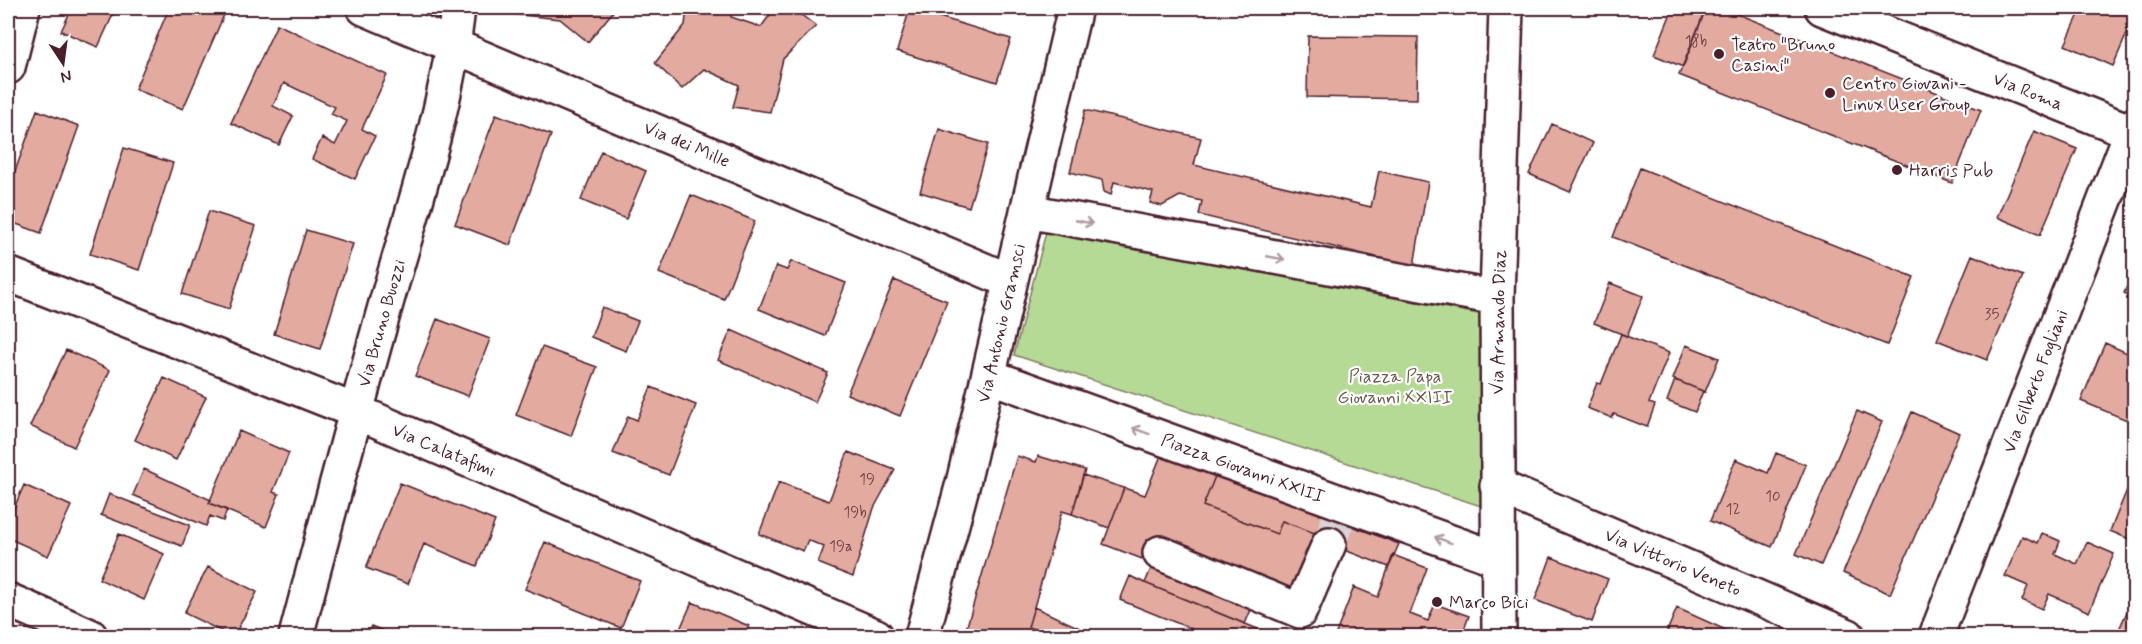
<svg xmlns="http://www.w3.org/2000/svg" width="2142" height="644" viewBox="0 0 2142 644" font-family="Mynerve,sans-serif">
<rect width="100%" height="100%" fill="#fff"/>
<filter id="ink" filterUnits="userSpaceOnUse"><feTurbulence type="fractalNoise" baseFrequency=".0167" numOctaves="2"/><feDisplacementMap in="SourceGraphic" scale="12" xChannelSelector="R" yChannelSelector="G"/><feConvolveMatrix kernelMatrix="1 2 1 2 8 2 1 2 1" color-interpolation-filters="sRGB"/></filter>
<g filter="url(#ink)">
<path fill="#b5da96" stroke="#807c60" stroke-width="1.5" d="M 1046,232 L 1484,315 L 1481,506 L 1014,355 Z"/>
<path fill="#e3aaa0" stroke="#4a1f2b" stroke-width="1.5" d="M 72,8 L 116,8 L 98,47 L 61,31 Z
M 169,8 L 227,8 L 183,109 L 135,89 Z
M 513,8 L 616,8 L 588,42 L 560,19 L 512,14 Z
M 687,8 L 732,8 L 731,17 L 761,27 L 775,8 L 792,8 L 816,26 L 783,59 L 770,112 L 733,107 L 739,85 L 704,69 L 682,89 L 655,63 L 685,25 Z
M 910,8 L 1011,39 L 997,82 L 897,51 Z
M 1673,8 L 1695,8 L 1705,11 L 1683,67 L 1654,55 Z
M 1706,8 L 1722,8 L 1981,110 L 1952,183 L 1679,75 Z
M 2082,8 L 2134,8 L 2134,17 L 2113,66 L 2065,45 Z
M 277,24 L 387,75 L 362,129 L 375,136 L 355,179 L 312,159 L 322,138 L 335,145 L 347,121 L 331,114 L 335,107 L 284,83 L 273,106 L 293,116 L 279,145 L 231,123 Z
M 1308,36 L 1418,37 L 1417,99 L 1307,97 Z
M 37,110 L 79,126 L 41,233 L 8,221 L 8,191 Z
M 1085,110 L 1201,138 L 1194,165 L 1371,207 L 1379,171 L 1428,182 L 1414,266 L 1199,215 L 1202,201 L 1180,196 L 1162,206 L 1150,203 L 1153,192 L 1114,182 L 1111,195 L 1104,192 L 1102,180 L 1070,172 Z
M 496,114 L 551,135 L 510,245 L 455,224 Z
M 1552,124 L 1593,143 L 1570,192 L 1529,174 Z
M 939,129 L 988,144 L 969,207 L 920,192 Z
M 2034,131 L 2077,149 L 2040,235 L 1997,217 Z
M 124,148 L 173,163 L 139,270 L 90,254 Z
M 601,151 L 646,171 L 626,219 L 581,200 Z
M 1640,168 L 1914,277 L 1887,345 L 1613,237 Z
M 691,195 L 755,221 L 724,299 L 659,273 Z
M 209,211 L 256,226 L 229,309 L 182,294 Z
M 306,230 L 353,244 L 320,349 L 274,334 Z
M 1972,255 L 2023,276 L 1987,360 L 1937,340 Z
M 791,261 L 846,283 L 825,336 L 759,309 L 776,266 L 787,270 Z
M 2134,270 L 2134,297 L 2124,293 Z
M 894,280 L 947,301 L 900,416 L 847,394 Z
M 1610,283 L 1643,296 L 1627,336 L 1594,323 Z
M 602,307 L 638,321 L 626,351 L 591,337 Z
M 437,319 L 490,339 L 468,396 L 415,376 Z
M 731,330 L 828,373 L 815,402 L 718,360 Z
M 1621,334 L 1669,353 L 1649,403 L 1655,405 L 1647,427 L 1614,414 L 1612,418 L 1587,408 L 1597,383 L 1601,384 Z
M 2105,343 L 2134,356 L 2134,423 L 2081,401 Z
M 1686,345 L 1719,358 L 1705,392 L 1673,379 Z
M 542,347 L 597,367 L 571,436 L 516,415 Z
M 66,350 L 110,370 L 74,447 L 30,426 Z
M 164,378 L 206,397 L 176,460 L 135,440 Z
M 1675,380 L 1703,391 L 1695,412 L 1667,401 Z
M 651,387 L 696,405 L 669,475 L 613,453 L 628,416 L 637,420 Z
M 1857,411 L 1882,422 L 1821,565 L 1796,554 Z
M 1912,412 L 1959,433 L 1890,594 L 1843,573 Z
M 239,431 L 289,453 L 273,492 L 279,494 L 266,527 L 209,503 Z
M 848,452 L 895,470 L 874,508 L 853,577 L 818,563 L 824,547 L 808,540 L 803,551 L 759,534 L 779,482 L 829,501 Z
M 1162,453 L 1216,474 L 1203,506 L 1277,534 L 1282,521 L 1320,535 L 1296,599 L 1150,562 L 1103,544 L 1124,488 L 1145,495 Z
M 1776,453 L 1806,465 L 1772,547 L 1710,521 L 1736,459 L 1768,473 Z
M 1017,456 L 1036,462 L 1038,456 L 1085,470 L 1072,514 L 1062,511 L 1034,607 L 1028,627 L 1037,630 L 1036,636 L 964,636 Z
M 144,469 L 211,500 L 209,503 L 227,510 L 223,521 L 210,516 L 206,526 L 133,495 Z
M 2134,473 L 2134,541 L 2110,531 Z
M 1216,474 L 1399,544 L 1389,567 L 1318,540 L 1320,535 L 1282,521 L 1277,534 L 1203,506 Z
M 1083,475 L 1124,488 L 1109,528 L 1072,514 Z
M 400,483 L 495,521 L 477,566 L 424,544 L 408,584 L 366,568 Z
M 24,485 L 71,506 L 48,556 L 8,538 L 8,522 Z
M 109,494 L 190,525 L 182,546 L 101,515 Z
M 2042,533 L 2060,541 L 2055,554 L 2077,564 L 2087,542 L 2114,554 L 2089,612 L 2049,594 L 2042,609 L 2022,600 L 2028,586 L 2005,576 L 2022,536 L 2038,543 Z
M 119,534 L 164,554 L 144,600 L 99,579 Z
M 545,542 L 640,581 L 621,628 L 525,589 Z
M 1393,555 L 1427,568 L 1410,614 L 1428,621 L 1435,604 L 1469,616 L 1462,635 L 1464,636 L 1335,636 L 1354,587 L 1378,597 Z
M 1551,557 L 1608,579 L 1592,622 L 1535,600 Z
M 1155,559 L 1255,600 L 1245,624 L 1145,583 Z
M 208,567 L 257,592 L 234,636 L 231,636 L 184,613 Z
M 1130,576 L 1145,583 L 1275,636 L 1209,636 L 1120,600 Z
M 2134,596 L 2134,636 L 2116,636 Z
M 692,602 L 749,626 L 745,636 L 677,636 Z
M 1034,607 L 1097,636 L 1036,636 L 1037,630 L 1028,627 Z
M 1677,608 L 1737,635 L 1736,636 L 1665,636 Z
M 371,626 L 396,636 L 367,636 Z"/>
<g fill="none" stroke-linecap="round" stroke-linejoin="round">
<path stroke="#dbd2d5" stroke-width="33" stroke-dasharray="33 16" stroke-linecap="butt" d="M 1329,544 L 1338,520"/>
<defs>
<path id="minor" d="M 364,8 L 1010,281
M 1822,8 L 2134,133
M 8,67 L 23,8
M 1027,211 L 1497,298
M 8,274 L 355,411 L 876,636
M 989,376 L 1498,559
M 1497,486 L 1848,636
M 1160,553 L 1300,611 L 1329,544
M 8,600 L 90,636
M 296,636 C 325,527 354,417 385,307 C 413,208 447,110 458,8
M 922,636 L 963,483 L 1075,8
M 1499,636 L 1497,298 L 1506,8
M 1936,636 L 2134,125"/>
</defs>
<use href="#minor" stroke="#4a1f2b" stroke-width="38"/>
<use href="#minor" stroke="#fff" stroke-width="33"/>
</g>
<defs><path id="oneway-shaft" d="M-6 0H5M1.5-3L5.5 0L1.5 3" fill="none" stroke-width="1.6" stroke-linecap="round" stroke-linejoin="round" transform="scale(1.5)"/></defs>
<g stroke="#ae9aa0">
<use href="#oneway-shaft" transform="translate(1084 222) rotate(11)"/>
<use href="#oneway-shaft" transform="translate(1276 258) rotate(11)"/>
<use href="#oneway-shaft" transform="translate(1141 431) rotate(-160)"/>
<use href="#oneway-shaft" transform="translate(1443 540) rotate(-160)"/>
</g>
</g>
<g fill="#4a1f2b" stroke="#fff" stroke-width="2">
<circle cx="1719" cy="54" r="6"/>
<circle cx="1830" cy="93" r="6"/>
<circle cx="1897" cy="170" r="6"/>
<circle cx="1437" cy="602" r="6"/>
</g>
<g text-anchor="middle" stroke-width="4.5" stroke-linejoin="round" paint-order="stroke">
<g font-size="15" fill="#704248">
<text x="1696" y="46">18b</text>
<text x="1992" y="319">35</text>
<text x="867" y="484">19</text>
<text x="1773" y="501">10</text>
<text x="1733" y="514">12</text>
<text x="855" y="517">19b</text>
<text x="841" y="551">19a</text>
</g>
<g font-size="18" fill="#4a1f2b" stroke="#fff" text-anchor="start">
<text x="1731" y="50">Teatro "Bruno<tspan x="1731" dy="21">Casini"</tspan></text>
<text x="1842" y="89">Centro Giovani -<tspan x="1842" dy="21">Linux User Group</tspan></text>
<text x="1909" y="176">Harris Pub</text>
<text x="1449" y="608">Marco Bici</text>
</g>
<g font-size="18" fill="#4a1f2b" stroke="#fff">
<text transform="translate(2028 91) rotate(22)" y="6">Via Roma</text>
<text transform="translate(687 144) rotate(23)" y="6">Via dei Mille</text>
<text transform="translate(1498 322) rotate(-89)" y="6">Via Armando Diaz</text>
<text transform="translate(381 323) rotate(-74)" y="6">Via Bruno Buozzi</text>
<text transform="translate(1001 323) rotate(-77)" y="6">Via Antonio Gramsci</text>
<text transform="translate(2035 381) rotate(-69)" y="6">Via Gilberto Fogliani</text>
<text transform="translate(444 450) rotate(23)" y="6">Via Calatafimi</text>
<text transform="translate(1243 468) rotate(20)" y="6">Piazza Giovanni XXIII</text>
<text transform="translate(1673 562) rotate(23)" y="6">Via Vittorio Veneto</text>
</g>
<g font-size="18" fill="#6a574b" stroke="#fff">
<text x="1395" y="382">Piazza Papa<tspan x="1395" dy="21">Giovanni XXIII</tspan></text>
</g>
</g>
<rect width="2142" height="644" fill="none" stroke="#fff" stroke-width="30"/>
<rect x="15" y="15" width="2112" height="614" fill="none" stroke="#4a1f2b" stroke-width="2" filter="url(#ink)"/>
<g transform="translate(63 63) rotate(167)" stroke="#ffffff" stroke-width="4.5" paint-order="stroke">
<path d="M0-4.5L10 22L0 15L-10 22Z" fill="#4a1f2b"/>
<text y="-9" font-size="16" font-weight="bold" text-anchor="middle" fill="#4a1f2b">N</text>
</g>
</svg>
